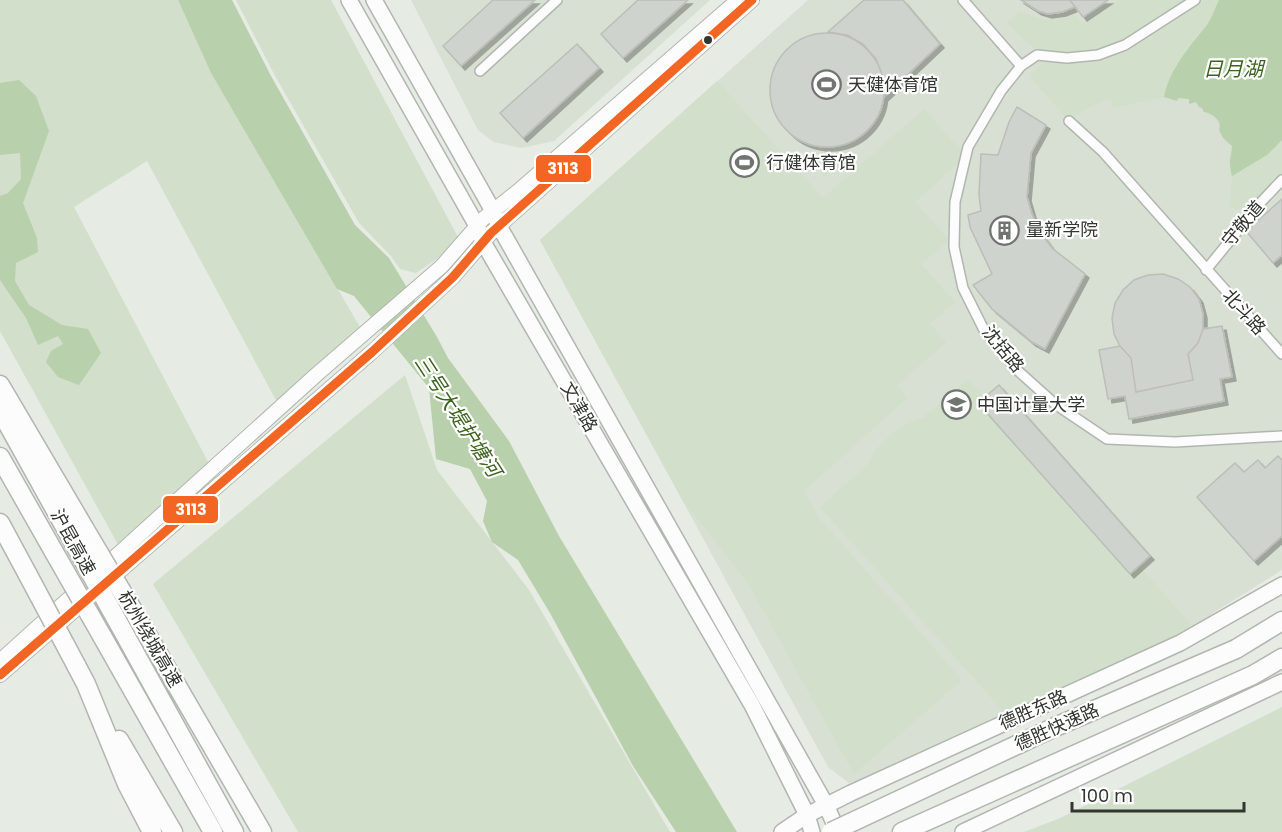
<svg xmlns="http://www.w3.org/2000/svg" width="1282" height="832" viewBox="0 0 1282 832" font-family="Poppins,'Noto Sans SC',sans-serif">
<defs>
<filter id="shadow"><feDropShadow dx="4" dy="4" stdDeviation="0" flood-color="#0004"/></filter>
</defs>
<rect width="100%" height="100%" fill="#e6ebe4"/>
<path fill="#d7e0d2" d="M 411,0 L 710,0 L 554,141 L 521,148 L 494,142 L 478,130 Z
M 808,0 L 1282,0 L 1282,570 L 1213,613 L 1192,630 L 869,776 L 849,783 L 828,767 L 540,240 Z"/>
<path fill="#d2dfca" d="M 0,0 L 178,0 L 211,73 L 367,339 L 284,415 L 147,161 L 74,207 L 216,477 L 126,559 L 0,331 Z
M 236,0 L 331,0 L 459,239 L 438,258 L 416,273 L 400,269 L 391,256 L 359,223 L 274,74 Z
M 1119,0 L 1282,0 L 1282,180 L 1252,213 L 1230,206 L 1232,176 L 1245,134 L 1200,84 L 1164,97 L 1113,108 L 1111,98 L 1078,113 L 1069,121 L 1030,77 L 1048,56 L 1029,44 L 1007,23 L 1020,11 C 1039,20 1054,24 1074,14 L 1082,24 Z
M 717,81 L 823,198 L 924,109 L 966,156 L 915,202 L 949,240 L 921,264 L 955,302 L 930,324 L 946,342 L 897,386 L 907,398 L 804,491 L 819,518 L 962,680 L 854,774 L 748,583 L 682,499 L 540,240 Z
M 405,375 L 437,470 L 529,590 L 670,832 L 298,832 L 153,584 Z
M 968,379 L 984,397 L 978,403 L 1139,566 L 1189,622 L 1192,630 L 1006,714 L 820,507 L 867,465 L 876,450 L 891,434 L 907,424 L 924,417 Z
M 1282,707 L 1282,832 L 1024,832 L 1058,819 Z"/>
<path fill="#b8d0ab" d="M 178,0 L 232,0 L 271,76 L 355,225 L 389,258 L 437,337 L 448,358 L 509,441 L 559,536 L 737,832 L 676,832 L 633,766 L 550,613 L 518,560 L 492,542 L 483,521 L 487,501 L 470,469 L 436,459 L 429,388 L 354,296 L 337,289 L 211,73 Z
M 1219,0 L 1282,0 L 1282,140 L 1267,155 L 1232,176 C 1228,159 1231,160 1232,146 L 1223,138 L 1219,130 C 1223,121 1212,113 1204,112 L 1202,108 L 1199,107 L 1196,102 L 1189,104 L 1189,99 L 1178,98 L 1177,101 L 1164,97 C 1169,70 1190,46 1207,25 C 1212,18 1215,8 1219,0 Z
M 19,80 L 36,96 L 49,131 L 23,203 L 37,238 L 38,252 L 16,263 L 15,281 L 29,305 L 62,325 L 88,329 L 101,353 L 79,385 L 58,377 L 46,362 L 51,351 L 63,344 L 58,336 L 38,345 L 26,318 L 0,280 L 0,196 L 8,193 L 21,179 L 20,153 L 0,155 L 0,83 Z"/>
<path fill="#cfd3cd" stroke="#bbbeb9" stroke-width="1.5" filter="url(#shadow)" d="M 493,0 L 535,0 L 461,66 L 443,46 Z
M 638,0 L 688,0 L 623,58 L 601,34 Z
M 864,0 L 903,0 L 940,44 L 885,96 L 883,77 L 876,59 L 863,44 L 847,35 L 828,32 Z
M 1021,0 L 1070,0 L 1075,7 L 1062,12 L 1048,14 L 1038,11 Z
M 1070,0 L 1108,0 L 1083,17 Z
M770 90a57 57 0 1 1 114 0a57 57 0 1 1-114 0Z
M 577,44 L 599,68 L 523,138 L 500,113 Z
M 1017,107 L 1046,125 L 1031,153 L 1027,197 L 1032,214 L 1040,232 L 1052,248 L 1085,274 L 1045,349 L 1032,342 L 992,309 L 973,285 L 992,274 L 970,227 L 968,215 L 981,211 L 979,195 L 981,154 L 998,155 L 1009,122 Z
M 1282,199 L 1282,255 L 1273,263 L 1246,231 Z
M 1163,274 L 1178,279 L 1190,287 L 1199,299 L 1203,314 L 1203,329 L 1198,343 L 1188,354 L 1193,380 L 1136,392 L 1131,358 L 1120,346 L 1114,334 L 1112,318 L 1115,303 L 1123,290 L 1134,280 L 1148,275 Z
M 1222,326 L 1232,377 L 1220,379 L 1224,401 L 1129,419 L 1125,396 L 1108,399 L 1099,350 L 1120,346 L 1131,358 L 1136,392 L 1193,380 L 1188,354 L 1198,343 L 1203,329 Z
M 999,385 L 1150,556 L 1130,574 L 978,403 Z
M 1278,456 L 1282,460 L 1282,536 L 1254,561 L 1197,497 L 1235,463 L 1244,472 L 1258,460 L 1265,468 Z"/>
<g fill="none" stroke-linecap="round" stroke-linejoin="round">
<defs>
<path id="street" d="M 963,0 L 1021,66
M 1195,0 L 1125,45 L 1098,55 L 1067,58 L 1037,55 L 1021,66 L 1001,91 L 968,147 L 955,202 L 954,247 L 963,288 L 984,330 L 1016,369 L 1055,404 L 1107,439 L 1175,442 L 1282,436
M 480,71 L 557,0
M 1069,121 L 1103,152 L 1282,354
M 1206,270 L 1262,201 L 1282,180"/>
<path id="secondary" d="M 0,661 L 316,375 L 442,266 L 483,219 L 517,192 L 738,0
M 0,675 L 372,352 L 453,277 L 491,233 L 752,0"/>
<path id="primary" d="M 349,0 L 477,226 L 483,242 L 752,705 L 807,815 L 812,832
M 374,0 L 493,211 L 499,226 L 826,805 L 838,832
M 782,832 L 807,815 L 851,793 L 1180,643 L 1282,585
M 963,832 L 1282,682"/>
<path id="highway" d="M 0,385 L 83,526
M 0,410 L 71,538
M 0,457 L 54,552
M 0,523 L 28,575
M 134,612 L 262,832
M 119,624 L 234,832
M 102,636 L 213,832
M 1236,649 L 1282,621
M 76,665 L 86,684 L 127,784 L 152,832
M 119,740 L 173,832
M 902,832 L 1253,675 L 1282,658"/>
</defs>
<use href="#street" stroke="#b2b6b1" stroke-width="12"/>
<use href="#secondary" stroke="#b2b6b1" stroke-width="16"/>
<use href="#primary" stroke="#b2b6b1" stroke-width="18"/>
<use href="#highway" stroke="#b2b6b1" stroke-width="21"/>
<use href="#street" stroke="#fbfcfb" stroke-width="9"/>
<use href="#secondary" stroke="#fbfcfb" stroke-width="14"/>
<use href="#primary" stroke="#fbfcfb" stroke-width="15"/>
<use href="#highway" stroke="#fbfcfb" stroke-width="18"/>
<defs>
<path id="highway-bridge" d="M 83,526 L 134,612
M 71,538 L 119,624
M 54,552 L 102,636
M 28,575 L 76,665
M 831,832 L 1055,727 L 1236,649"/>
</defs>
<use href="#highway-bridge" stroke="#b2b6b1" stroke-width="21" stroke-linecap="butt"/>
<use href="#highway-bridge" stroke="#fbfcfb" stroke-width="18"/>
<defs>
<path id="bus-1" d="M 0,675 L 372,352 L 453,277 L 491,233 L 752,0"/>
</defs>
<use href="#bus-1" stroke="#fff" stroke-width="14"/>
<use href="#bus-1" stroke="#f26522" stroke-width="9"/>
</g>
<defs>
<symbol id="stadium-ring" viewBox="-11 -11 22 22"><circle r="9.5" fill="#fff" stroke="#71756f" stroke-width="1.5"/><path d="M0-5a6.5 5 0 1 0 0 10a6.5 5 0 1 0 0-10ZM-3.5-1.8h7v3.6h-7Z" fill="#71756f"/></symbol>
<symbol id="building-ring" viewBox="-11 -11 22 22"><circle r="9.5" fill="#fff" stroke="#71756f" stroke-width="1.5"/><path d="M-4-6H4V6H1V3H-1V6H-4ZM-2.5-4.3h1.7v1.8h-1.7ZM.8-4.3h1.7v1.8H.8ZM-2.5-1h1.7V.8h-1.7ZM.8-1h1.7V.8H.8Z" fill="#71756f"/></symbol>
<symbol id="university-ring" viewBox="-11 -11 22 22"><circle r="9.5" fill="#fff" stroke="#71756f" stroke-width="1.5"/><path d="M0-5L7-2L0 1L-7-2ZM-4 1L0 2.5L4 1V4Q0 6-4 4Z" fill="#71756f"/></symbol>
</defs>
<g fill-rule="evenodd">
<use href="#stadium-ring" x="810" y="68" width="33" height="33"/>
<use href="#stadium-ring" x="728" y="146" width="33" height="33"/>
<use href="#building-ring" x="988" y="214" width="33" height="33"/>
<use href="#university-ring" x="940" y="388" width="33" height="33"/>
</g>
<circle fill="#323530" stroke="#fff" stroke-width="2" cx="708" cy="40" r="5"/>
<g text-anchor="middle" stroke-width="4.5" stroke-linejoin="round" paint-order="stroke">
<g font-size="18" fill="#323530" stroke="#fff" text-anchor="start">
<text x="848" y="91">天健体育馆</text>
<text x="766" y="169">行健体育馆</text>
<text x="1026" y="236">量新学院</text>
<text x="977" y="411">中国计量大学</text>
</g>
<g font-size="18" fill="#323530" stroke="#fff">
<text transform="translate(1243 224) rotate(-50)" y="6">守敬道</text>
<text transform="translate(1244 312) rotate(48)" y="6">北斗路</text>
<text transform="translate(1003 349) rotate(51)" y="6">沈括路</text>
<text transform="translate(579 407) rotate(60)" y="6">文津路</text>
<text transform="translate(73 542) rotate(61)" y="6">沪昆高速</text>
<text transform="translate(150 639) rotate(60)" y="6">杭州绕城高速</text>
<text transform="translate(1033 710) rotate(-24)" y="6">德胜东路</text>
<text transform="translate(1057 727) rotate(-24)" y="6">德胜快速路</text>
</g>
<g font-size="20" font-style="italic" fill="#3d641e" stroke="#fff">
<text x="1233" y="76">日月湖</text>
<text transform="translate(458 416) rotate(57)" y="7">三号大堤护塘河</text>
</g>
</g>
<g stroke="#fff" stroke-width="2">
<rect x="535" y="154" width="57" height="29" rx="6" fill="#f26522"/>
<rect x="162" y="495" width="57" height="29" rx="6" fill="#f26522"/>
</g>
<g font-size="16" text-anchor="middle" font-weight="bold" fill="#fff">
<text x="563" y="174">3113</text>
<text x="191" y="515">3113</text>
</g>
<path d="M1072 802v9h172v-9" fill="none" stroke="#323530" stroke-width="3"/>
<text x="1081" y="802" font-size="18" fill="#323530" stroke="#ffffff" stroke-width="4.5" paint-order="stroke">100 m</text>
</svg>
